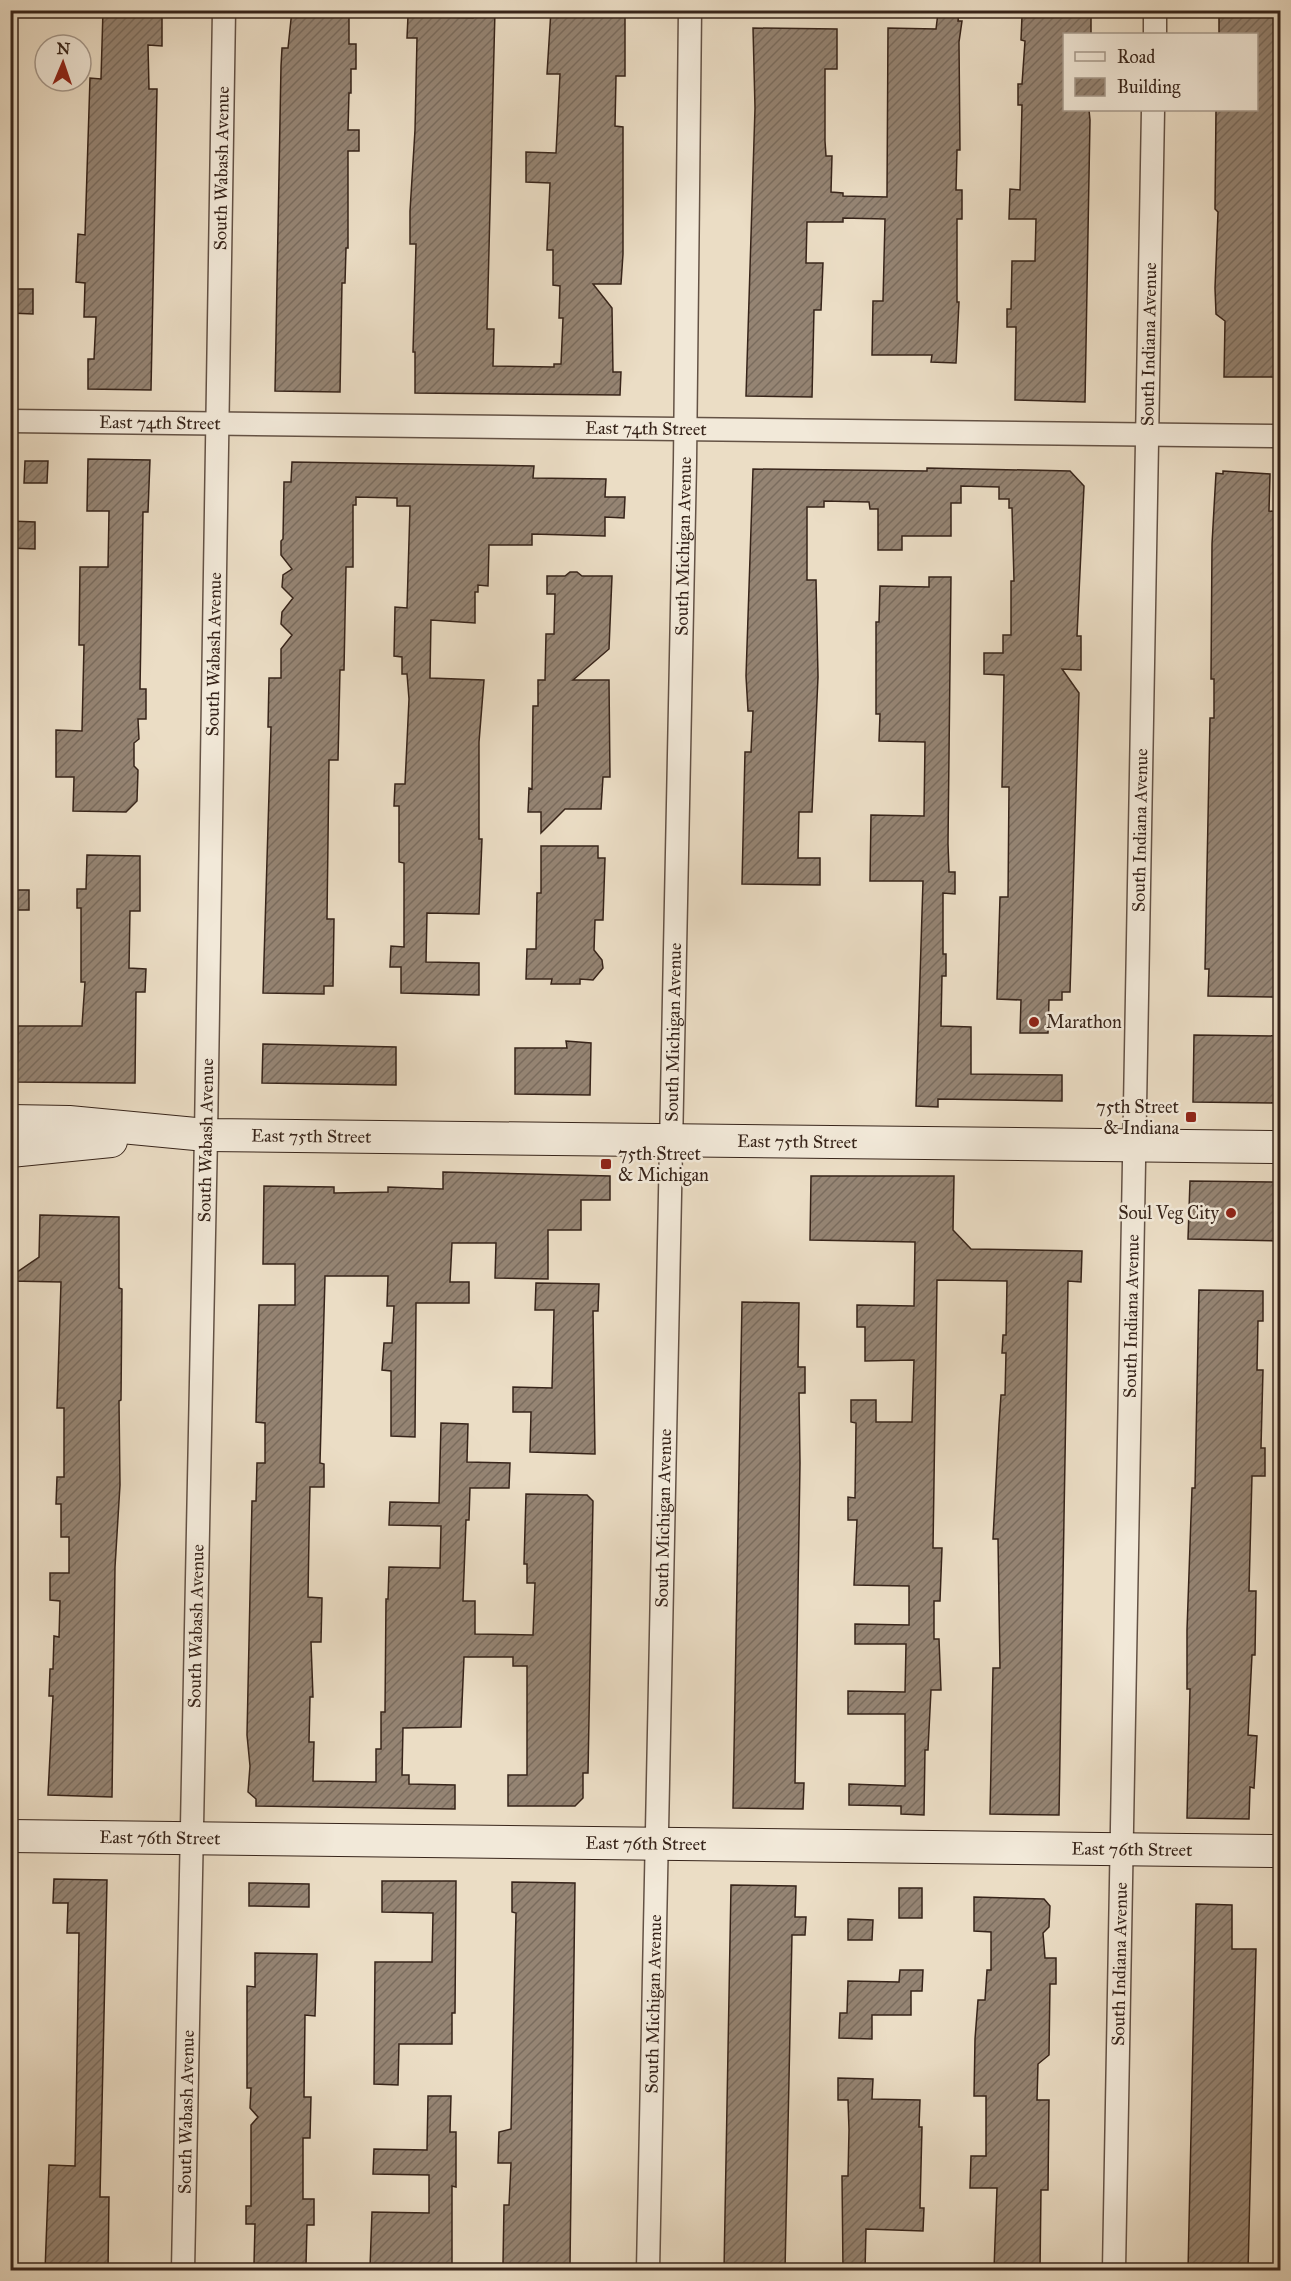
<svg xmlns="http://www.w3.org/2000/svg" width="1291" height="2281" viewBox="0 0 1291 2281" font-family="'IM FELL Great Primer',serif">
<defs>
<pattern id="building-hatch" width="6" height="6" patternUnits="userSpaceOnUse" patternTransform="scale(1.5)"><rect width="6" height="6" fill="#958473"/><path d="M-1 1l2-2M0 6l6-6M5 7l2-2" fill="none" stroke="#7a6c5e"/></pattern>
</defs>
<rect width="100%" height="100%" fill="#ebddc5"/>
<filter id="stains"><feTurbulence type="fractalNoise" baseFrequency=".00333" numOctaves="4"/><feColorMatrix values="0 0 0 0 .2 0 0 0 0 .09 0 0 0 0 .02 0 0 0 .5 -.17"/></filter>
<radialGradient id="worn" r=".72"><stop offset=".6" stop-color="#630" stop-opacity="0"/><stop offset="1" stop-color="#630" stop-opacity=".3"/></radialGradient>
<path fill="url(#building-hatch)" stroke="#37241a" stroke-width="1.5" d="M 103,10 L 162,10 L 162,46 L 148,45 L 149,89 L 157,89 L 151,390 L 88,389 L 88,359 L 94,359 L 96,317 L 84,317 L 85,283 L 76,282 L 78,234 L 85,235 L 90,78 L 101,79 Z
M 292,10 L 349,10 L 349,44 L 356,44 L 356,69 L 351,69 L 351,93 L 349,93 L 348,130 L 359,130 L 359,151 L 348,151 L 348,248 L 346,248 L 345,283 L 342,283 L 340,392 L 275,391 L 281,66 L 282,48 L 288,48 Z
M 473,10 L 495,10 L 487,329 L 494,329 L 493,366 L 554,367 L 554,364 L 561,364 L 563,318 L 559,318 L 560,286 L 553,285 L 553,250 L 547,250 L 550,183 L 526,182 L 526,152 L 556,153 L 560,74 L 547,74 L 551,10 L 625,10 L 625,76 L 616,76 L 615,126 L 623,127 L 623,254 L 621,284 L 593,284 L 612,308 L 613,372 L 621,372 L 620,395 L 415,393 L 415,352 L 413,352 L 416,244 L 410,244 L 410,211 L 415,130 L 417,38 L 407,38 L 408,16 L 473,18 Z
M 1219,10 L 1281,10 L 1281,377 L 1224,377 L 1225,321 L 1216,314 L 1215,288 L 1218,212 L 1215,209 L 1216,110 L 1257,110 L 1257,34 L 1219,34 Z
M 938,13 L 959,13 L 958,21 L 962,21 L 959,42 L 960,150 L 957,150 L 956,190 L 962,190 L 962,219 L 957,219 L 957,302 L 959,302 L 956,363 L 931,362 L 932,355 L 872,355 L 873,301 L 883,301 L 885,219 L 843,218 L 843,222 L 807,222 L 806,263 L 823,263 L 821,310 L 814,310 L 812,397 L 746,396 L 755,108 L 753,28 L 837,29 L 837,69 L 825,69 L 825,141 L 826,156 L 832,156 L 831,192 L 843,193 L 843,196 L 887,197 L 888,28 L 936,29 Z
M 1029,14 L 1091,15 L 1091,34 L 1065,34 L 1065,110 L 1089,110 L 1090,120 L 1085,402 L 1015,400 L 1016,327 L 1007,327 L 1007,309 L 1011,309 L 1012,261 L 1035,261 L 1036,219 L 1009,219 L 1010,189 L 1020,190 L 1022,105 L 1018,105 L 1018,84 L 1022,84 L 1025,41 L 1021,40 L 1022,16 L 1028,17 Z
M 10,289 L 33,289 L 33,314 L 10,313 Z
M 88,459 L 150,460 L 148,512 L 143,512 L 140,689 L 146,689 L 146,719 L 138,719 L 139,739 L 134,743 L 134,766 L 138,770 L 137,801 L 126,812 L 73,811 L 74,777 L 56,777 L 56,730 L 82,731 L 84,645 L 79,645 L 80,567 L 108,567 L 109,511 L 87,511 Z
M 25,461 L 48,461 L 47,483 L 24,483 Z
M 292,462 L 534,466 L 533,478 L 606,479 L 605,497 L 625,497 L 624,518 L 605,517 L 605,536 L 532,534 L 532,545 L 489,545 L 488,586 L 478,585 L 478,592 L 475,592 L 475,623 L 431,620 L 430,678 L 484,680 L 479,742 L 479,839 L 482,839 L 479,914 L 427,913 L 426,962 L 479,963 L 479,995 L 401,993 L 401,967 L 390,967 L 391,946 L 404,947 L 404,863 L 399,862 L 399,806 L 394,806 L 395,784 L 405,784 L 409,699 L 407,674 L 402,674 L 402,657 L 394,656 L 395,607 L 407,608 L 410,506 L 397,506 L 397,498 L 356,497 L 356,505 L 353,505 L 353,567 L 346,567 L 344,670 L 340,670 L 338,760 L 329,760 L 327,919 L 334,919 L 333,986 L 324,986 L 324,994 L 263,993 L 271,727 L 268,727 L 269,678 L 281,678 L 281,649 L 292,635 L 281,624 L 282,612 L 293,598 L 282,587 L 283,575 L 292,569 L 281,555 L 281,541 L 283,539 L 284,482 L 291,482 Z
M 927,468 L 1070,471 L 1084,486 L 1077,636 L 1081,636 L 1081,670 L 1062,669 L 1079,693 L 1070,992 L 1062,992 L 1062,1000 L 1049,1000 L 1048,1033 L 1020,1033 L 1021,1000 L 997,999 L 1000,897 L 1008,897 L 1009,787 L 1002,787 L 1004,675 L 984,674 L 984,653 L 1003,653 L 1003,635 L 1011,635 L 1011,581 L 1014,581 L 1012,508 L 1009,508 L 1009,499 L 999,499 L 999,487 L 961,486 L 961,503 L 951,503 L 951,536 L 902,536 L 902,550 L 878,550 L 878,509 L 870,509 L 869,502 L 824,501 L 824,507 L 807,507 L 807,580 L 816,580 L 818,677 L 812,812 L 799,812 L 798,858 L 820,858 L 820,885 L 742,884 L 745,752 L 751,752 L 753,711 L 748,711 L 746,676 L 753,469 L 927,471 Z
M 1223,471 L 1270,474 L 1269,511 L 1281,512 L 1278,579 L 1281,579 L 1281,773 L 1276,865 L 1276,901 L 1279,901 L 1275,974 L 1278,974 L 1277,997 L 1208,996 L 1209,969 L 1205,969 L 1210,718 L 1214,718 L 1214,679 L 1211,679 L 1212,544 L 1216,473 L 1223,474 Z
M 10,521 L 35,522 L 35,549 L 10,548 Z
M 570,572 L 577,572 L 582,576 L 612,576 L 609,649 L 573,680 L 609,680 L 610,777 L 603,777 L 601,809 L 565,809 L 541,833 L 541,812 L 528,812 L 529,788 L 532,789 L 533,706 L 538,706 L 538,680 L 545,680 L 546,634 L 554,634 L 555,594 L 547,594 L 547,576 L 565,576 Z
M 929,577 L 951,577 L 948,844 L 949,872 L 955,872 L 955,894 L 943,893 L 943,954 L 946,954 L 946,976 L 942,976 L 941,1026 L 971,1027 L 971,1074 L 1062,1075 L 1062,1101 L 938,1099 L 938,1107 L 916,1106 L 923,881 L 870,881 L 871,815 L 924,816 L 925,742 L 879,741 L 880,714 L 876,714 L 876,622 L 879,622 L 880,586 L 929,587 Z
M 541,846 L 598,846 L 598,858 L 605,858 L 603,920 L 595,920 L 594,950 L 602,960 L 603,968 L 593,980 L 580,979 L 580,984 L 551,984 L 552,979 L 526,979 L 527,949 L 536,949 L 537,893 L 541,893 Z
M 87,855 L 140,856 L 140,911 L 130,911 L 129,968 L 146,969 L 145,992 L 136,992 L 135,1083 L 17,1082 L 18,1026 L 82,1026 L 85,982 L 81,982 L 81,908 L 77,908 L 77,889 L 86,889 Z
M 10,890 L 29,890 L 29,910 L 10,910 Z
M 1194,1035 L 1281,1036 L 1281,1103 L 1193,1102 Z
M 566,1041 L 591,1043 L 590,1095 L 515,1094 L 515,1048 L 567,1048 Z
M 263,1044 L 396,1047 L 396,1085 L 262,1083 Z
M 443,1172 L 610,1176 L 610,1200 L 581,1200 L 581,1230 L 548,1230 L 548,1279 L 495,1278 L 496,1243 L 452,1243 L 450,1282 L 469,1282 L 469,1303 L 416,1303 L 415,1437 L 391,1436 L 391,1371 L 382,1370 L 384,1343 L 392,1343 L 394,1306 L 387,1306 L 388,1276 L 325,1276 L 320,1463 L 324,1464 L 324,1487 L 310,1487 L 309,1536 L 308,1597 L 322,1598 L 321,1642 L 311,1642 L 313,1697 L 310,1697 L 309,1742 L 314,1742 L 313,1781 L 376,1782 L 376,1749 L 381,1749 L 381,1712 L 385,1712 L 386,1599 L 388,1599 L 389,1567 L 440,1568 L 441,1526 L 389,1525 L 390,1502 L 439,1503 L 441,1423 L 468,1424 L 467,1462 L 510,1463 L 509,1488 L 470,1488 L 469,1520 L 466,1520 L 463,1601 L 475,1601 L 475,1634 L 533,1635 L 535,1583 L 527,1583 L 527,1564 L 524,1564 L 526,1494 L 587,1495 L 593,1501 L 588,1773 L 583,1773 L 583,1798 L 575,1806 L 508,1806 L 508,1775 L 527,1775 L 527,1666 L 513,1666 L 513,1657 L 464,1657 L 461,1727 L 403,1728 L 402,1775 L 409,1775 L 409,1784 L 455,1785 L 455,1809 L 256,1806 L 256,1799 L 248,1792 L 250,1766 L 247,1735 L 252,1501 L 256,1501 L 257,1463 L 265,1463 L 265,1423 L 256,1422 L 259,1305 L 295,1305 L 295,1264 L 263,1264 L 264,1186 L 334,1187 L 334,1193 L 388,1192 L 388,1187 L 443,1189 Z
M 811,1176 L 954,1176 L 953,1230 L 971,1249 L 1082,1251 L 1081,1282 L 1068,1281 L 1059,1815 L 990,1814 L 993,1668 L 1000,1668 L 998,1539 L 993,1539 L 999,1424 L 1001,1395 L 1005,1395 L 1006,1353 L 1002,1353 L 1003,1335 L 1006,1335 L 1007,1281 L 937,1280 L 933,1548 L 942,1548 L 940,1601 L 934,1601 L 934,1639 L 939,1639 L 941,1690 L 931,1690 L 928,1750 L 925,1750 L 924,1815 L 901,1814 L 901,1806 L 849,1805 L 849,1784 L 905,1786 L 905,1714 L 848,1714 L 848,1691 L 905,1692 L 906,1644 L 855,1644 L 855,1624 L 909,1625 L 909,1586 L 854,1585 L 857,1520 L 848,1520 L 848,1497 L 855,1498 L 856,1423 L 851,1422 L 851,1400 L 876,1400 L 876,1422 L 912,1422 L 914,1360 L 865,1361 L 865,1327 L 857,1327 L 857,1305 L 914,1306 L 915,1242 L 810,1240 Z
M 1190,1181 L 1281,1182 L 1281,1241 L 1188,1239 Z
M 40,1215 L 119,1217 L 119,1288 L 122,1289 L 121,1400 L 119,1401 L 120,1485 L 115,1567 L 112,1797 L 48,1795 L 53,1696 L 49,1696 L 50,1669 L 53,1669 L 54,1636 L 59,1637 L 60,1601 L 50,1600 L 50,1573 L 69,1573 L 69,1537 L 61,1537 L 61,1504 L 56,1504 L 57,1477 L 64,1477 L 64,1408 L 57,1408 L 61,1282 L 10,1281 L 10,1277 L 39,1257 Z
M 536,1283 L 599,1284 L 598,1311 L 593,1311 L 595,1454 L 530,1452 L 531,1412 L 513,1412 L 513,1387 L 552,1388 L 554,1310 L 535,1310 Z
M 1199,1290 L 1263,1291 L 1263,1321 L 1258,1321 L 1257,1370 L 1263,1370 L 1261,1448 L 1265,1448 L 1265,1476 L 1252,1476 L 1249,1591 L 1256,1591 L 1255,1655 L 1252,1655 L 1248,1735 L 1257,1736 L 1254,1788 L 1250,1787 L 1249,1819 L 1187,1818 L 1190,1689 L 1187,1689 L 1187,1630 L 1192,1488 L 1195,1488 Z
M 742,1302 L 799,1303 L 798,1367 L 805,1367 L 805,1393 L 799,1393 L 800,1463 L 795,1783 L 804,1783 L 803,1809 L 733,1808 Z
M 54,1879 L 107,1880 L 100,2197 L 109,2197 L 108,2271 L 45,2271 L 49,2165 L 75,2166 L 76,2116 L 79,1933 L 67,1933 L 68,1903 L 53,1903 Z
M 382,1881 L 456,1881 L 455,2013 L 452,2013 L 452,2044 L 399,2044 L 398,2085 L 374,2084 L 375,1962 L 432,1962 L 433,1913 L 382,1912 Z
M 512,1882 L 575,1883 L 570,2266 L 503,2264 L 504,2205 L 509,2205 L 511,2163 L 498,2163 L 499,2132 L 511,2129 L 516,1913 L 512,1912 Z
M 249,1883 L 309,1884 L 309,1907 L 249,1906 Z
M 731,1885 L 796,1886 L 795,1917 L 806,1917 L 805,1935 L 792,1935 L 785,2271 L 724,2271 Z
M 899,1888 L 922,1888 L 922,1918 L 899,1918 Z
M 974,1897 L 1044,1899 L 1050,1906 L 1049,1927 L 1043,1933 L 1045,1958 L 1056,1958 L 1056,1984 L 1050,1984 L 1049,2055 L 1038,2064 L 1037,2100 L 1049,2100 L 1048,2190 L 1041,2190 L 1040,2271 L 994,2269 L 997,2188 L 970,2188 L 971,2156 L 986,2156 L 986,2096 L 974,2096 L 975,2039 L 978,2000 L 985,2000 L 987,1970 L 991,1970 L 991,1932 L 974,1931 Z
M 1196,1904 L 1232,1905 L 1232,1949 L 1256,1949 L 1248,2271 L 1188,2271 Z
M 848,1919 L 873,1920 L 872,1940 L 848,1940 Z
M 255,1953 L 317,1954 L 315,2016 L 305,2015 L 304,2097 L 311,2097 L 310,2138 L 303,2138 L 303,2199 L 314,2199 L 314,2225 L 307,2225 L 306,2265 L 254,2264 L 255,2224 L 246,2224 L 246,2206 L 251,2206 L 251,2125 L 258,2117 L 250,2108 L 251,2088 L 247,2088 L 247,1986 L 255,1987 Z
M 900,1970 L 923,1970 L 922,1991 L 911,1991 L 911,2015 L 872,2015 L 872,2039 L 839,2038 L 840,2013 L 847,2013 L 848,1981 L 899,1982 Z
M 838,2078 L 873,2079 L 872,2099 L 920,2100 L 919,2127 L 922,2127 L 920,2208 L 924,2208 L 923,2231 L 866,2229 L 865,2271 L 843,2271 L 842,2176 L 848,2176 L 849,2130 L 848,2100 L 838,2100 Z
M 428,2096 L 451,2096 L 450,2132 L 456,2132 L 456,2187 L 452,2186 L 452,2268 L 370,2268 L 372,2212 L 429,2213 L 429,2175 L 373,2174 L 374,2149 L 427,2150 Z"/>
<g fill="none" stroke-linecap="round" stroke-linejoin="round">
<defs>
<g id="street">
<path d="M 1155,34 L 1155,10"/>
<path id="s1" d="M 10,421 L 1280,436"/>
<path id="s2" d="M 183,2270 L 206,1135 L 224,10"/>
<path id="s3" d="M 648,2270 L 685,462 L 690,10"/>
<path id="s4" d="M 1114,2270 L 1153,110"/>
</g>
<g id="secondary">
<path id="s5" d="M 10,1121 L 69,1122 L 206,1135 L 1280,1147"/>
<path d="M 10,1151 L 111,1141"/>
<path id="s6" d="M 10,1836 L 1280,1851"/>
</g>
</defs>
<use href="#street" stroke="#645245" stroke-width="25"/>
<use href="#secondary" stroke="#37241a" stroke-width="34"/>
<use href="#street" stroke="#f2e9d9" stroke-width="22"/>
<use href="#secondary" stroke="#f2e9d9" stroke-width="32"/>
</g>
<g fill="#8f2418" stroke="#f2e9d9" stroke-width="2">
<circle cx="1034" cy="1022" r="6"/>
<rect x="1185" y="1111" width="12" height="12" rx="3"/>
<rect x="600" y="1158" width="12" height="12" rx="3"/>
<circle cx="1231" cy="1213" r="6"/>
</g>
<g text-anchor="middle" stroke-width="5" stroke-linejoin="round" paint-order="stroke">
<g font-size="18" fill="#37241a" stroke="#f2e9d9">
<text dy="6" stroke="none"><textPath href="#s2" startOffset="2102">South Wabash Avenue</textPath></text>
<text dy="6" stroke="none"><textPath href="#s4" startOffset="1926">South Indiana Avenue</textPath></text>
<text dy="6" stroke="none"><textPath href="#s1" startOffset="150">East 74th Street</textPath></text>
<text dy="6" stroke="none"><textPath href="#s1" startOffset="636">East 74th Street</textPath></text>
<text dy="6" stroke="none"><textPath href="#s3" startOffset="1724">South Michigan Avenue</textPath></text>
<text dy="6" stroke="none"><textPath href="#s2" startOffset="1616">South Wabash Avenue</textPath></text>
<text dy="6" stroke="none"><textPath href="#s4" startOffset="1440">South Indiana Avenue</textPath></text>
<text dy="6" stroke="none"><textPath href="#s3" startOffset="1238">South Michigan Avenue</textPath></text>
<text dy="6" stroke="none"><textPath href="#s5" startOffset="302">East 75th Street</textPath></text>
<text dy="6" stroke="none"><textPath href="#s2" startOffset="1130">South Wabash Avenue</textPath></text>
<text dy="6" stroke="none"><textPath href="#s5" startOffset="788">East 75th Street</textPath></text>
<text dy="6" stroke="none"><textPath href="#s4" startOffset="954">South Indiana Avenue</textPath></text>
<text dy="6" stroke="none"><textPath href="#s3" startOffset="752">South Michigan Avenue</textPath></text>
<text dy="6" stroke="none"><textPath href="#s2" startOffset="644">South Wabash Avenue</textPath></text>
<text dy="6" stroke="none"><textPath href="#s6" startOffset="150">East 76th Street</textPath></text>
<text dy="6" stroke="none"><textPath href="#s6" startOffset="636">East 76th Street</textPath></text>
<text dy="6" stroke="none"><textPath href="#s6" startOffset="1122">East 76th Street</textPath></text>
<text dy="6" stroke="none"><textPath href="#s4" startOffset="306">South Indiana Avenue</textPath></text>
<text dy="6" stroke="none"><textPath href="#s3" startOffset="266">South Michigan Avenue</textPath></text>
<text dy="6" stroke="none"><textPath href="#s2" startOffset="158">South Wabash Avenue</textPath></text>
</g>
<g font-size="18" fill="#37241a" stroke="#f2e9d9" text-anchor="start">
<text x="1046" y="1028">Marathon</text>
<text x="1179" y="1113" text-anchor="end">75th Street<tspan x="1179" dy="21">&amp; Indiana</tspan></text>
<text x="618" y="1160">75th Street<tspan x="618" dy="21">&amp; Michigan</tspan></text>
<text x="1219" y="1219" text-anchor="end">Soul Veg City</text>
</g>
</g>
<rect width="1291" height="2281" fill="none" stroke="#ebddc5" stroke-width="36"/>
<rect x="12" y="12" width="1267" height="2257" fill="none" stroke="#37241a" stroke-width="3"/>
<rect x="18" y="18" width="1255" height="2245" fill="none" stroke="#37241a" stroke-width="1.5"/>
<rect x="1063" y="33" width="195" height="78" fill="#f2e9d9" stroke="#a79a8d" stroke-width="1.5"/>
<rect x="1075" y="52" width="30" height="9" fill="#f2e9d9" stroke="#a79a8d" stroke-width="1.5"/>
<text x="1117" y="63" font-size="18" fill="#37241a">Road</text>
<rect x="1075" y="78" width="30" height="18" fill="url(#building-hatch)" stroke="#a79a8d" stroke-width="1.5"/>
<text x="1117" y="93" font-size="18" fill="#37241a">Building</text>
<g transform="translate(63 63) rotate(2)"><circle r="28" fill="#f2e9d9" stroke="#a79a8d" stroke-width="1.5"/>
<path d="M0-4.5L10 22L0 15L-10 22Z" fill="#8f2418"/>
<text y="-9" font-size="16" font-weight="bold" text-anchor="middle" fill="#37241a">N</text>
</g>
<rect width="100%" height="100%" filter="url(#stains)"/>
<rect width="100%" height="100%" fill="url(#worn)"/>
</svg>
